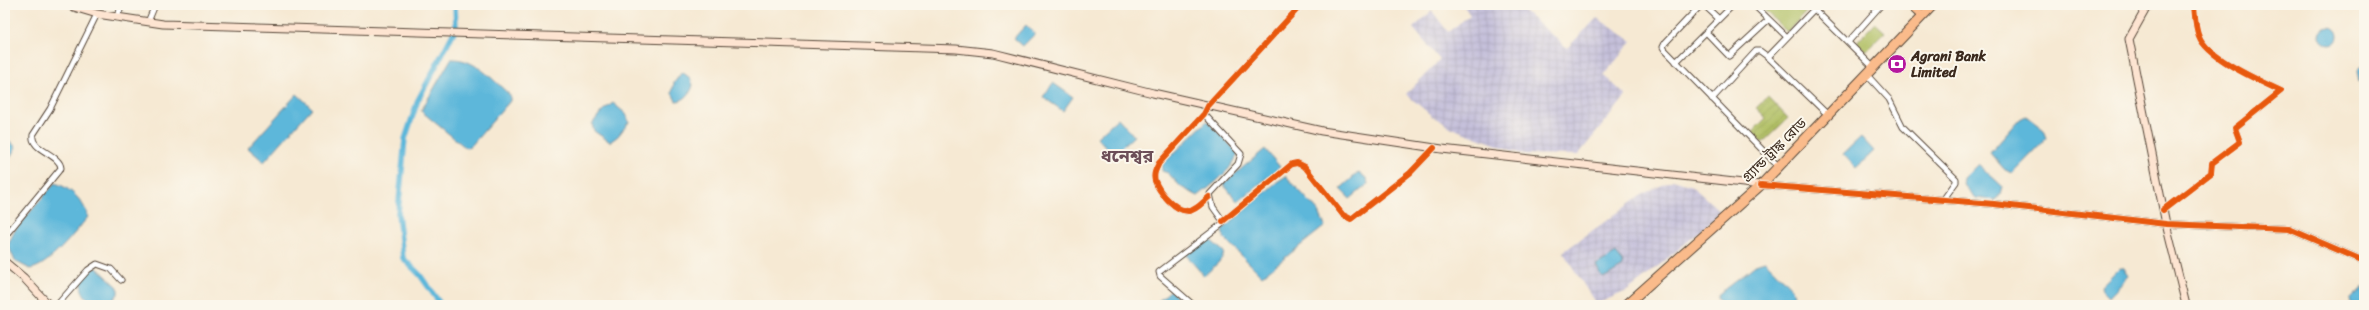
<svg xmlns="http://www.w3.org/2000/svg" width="2369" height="310" viewBox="0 0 2369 310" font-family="Sriracha,'Noto Sans Bengali',sans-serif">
<defs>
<pattern id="industrial-grid" width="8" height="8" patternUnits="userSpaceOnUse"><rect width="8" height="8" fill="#c5c0da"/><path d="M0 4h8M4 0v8" fill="none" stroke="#aaa5bb"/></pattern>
<pattern id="garden-furrows" width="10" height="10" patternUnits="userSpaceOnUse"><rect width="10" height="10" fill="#afbe60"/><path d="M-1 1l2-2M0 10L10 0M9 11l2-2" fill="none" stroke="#909b4f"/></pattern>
</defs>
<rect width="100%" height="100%" fill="#fbf7ec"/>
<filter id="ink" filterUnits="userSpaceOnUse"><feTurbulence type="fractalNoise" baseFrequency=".025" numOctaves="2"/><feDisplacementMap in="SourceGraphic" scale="8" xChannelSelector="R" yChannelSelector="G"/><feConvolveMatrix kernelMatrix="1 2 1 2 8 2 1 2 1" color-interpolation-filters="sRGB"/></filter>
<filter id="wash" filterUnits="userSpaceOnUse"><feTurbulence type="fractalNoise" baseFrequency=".012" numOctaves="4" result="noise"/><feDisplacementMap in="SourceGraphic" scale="16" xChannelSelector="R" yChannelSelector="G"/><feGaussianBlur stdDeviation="0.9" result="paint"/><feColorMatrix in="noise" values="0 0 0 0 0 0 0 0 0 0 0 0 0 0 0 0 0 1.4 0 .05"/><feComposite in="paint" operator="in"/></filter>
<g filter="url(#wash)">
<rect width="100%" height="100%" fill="#f6e9d3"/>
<path fill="url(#industrial-grid)" d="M 1463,5 L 1517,5 L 1567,48 L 1597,18 L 1632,41 L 1604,75 L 1626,96 L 1578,155 L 1522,154 L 1454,129 L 1432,116 L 1406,94 L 1440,60 L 1413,28 L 1432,11 L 1448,32 L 1470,15 Z
M 1673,180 L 1692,186 L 1722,213 L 1644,278 L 1627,291 L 1596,304 L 1563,252 L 1643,194 Z"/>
<path fill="url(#garden-furrows)" stroke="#75743f" d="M 1768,97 L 1788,118 L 1762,143 L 1752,132 L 1766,118 L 1756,108 Z"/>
<path fill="#afbe60" stroke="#75743f" d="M 1759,5 L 1805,5 L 1809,9 L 1787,32 Z
M 1875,23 L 1885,32 L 1866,51 L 1856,42 Z"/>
<path fill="#5db7da" stroke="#4c707c" d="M 1026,25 L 1035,34 L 1023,46 L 1014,38 Z
M2320 36a9 9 0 1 1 18 0a9 9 0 1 1-18 0Z
M 451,59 C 475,58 493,80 510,95 L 510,101 L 470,147 L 466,148 L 421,111 Z
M 2361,67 L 2364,68 L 2364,78 L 2359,82 L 2357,71 Z
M 682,72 L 690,78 L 693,85 C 691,93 685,101 676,101 L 672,93 L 674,83 Z
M 1053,83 L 1073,97 L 1063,111 L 1043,97 Z
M 297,94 L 312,108 L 264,162 L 248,148 Z
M 613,103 L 626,114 L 629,122 L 618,136 L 610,142 L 594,131 L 592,124 L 602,111 Z
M 2026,116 L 2044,130 L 2047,138 L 2013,173 L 2005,170 L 1990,153 L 2020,119 Z
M 1118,118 L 1134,136 L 1113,155 L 1097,137 Z
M 1207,121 L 1238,153 C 1232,171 1212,185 1198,196 L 1181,187 L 1168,173 L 1162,171 L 1162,165 Z
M 5,137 L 16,147 L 5,166 Z
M 1861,137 L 1874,151 L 1856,168 L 1843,154 Z
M 1265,149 L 1280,167 L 1238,202 L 1223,184 Z
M 1978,164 L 2002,186 L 2000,194 L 1996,200 L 1976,198 L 1963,184 L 1964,178 Z
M 1359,172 L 1367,179 L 1368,184 L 1350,199 L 1340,189 Z
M 1286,176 L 1319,212 L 1325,226 L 1262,276 L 1224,238 L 1222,230 L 1277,182 Z
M 55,183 C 71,188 84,201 88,217 C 75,232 50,266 30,269 L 15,261 L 8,245 L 15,230 Z
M 1208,238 L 1224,252 L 1222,259 L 1204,276 L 1186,255 Z
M 1616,253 L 1623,262 L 1623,266 L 1605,277 L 1601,276 L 1596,265 Z
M 1765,261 L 1792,289 L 1794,295 L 1784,305 L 1721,305 L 1717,298 L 1720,293 L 1758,263 Z
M 96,267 L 118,287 L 118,294 L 109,305 L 95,305 C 76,291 77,279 96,267 Z
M 2120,267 L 2124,268 L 2129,276 L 2109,297 L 2102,290 L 2101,286 Z
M 2363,287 L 2364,305 L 2352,305 L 2350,300 Z
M 1171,290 L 1183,305 L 1154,305 Z"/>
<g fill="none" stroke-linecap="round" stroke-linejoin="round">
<path stroke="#5db7da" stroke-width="5.5" d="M 441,305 L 420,275 L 403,258 L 398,213 L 405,139 L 418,100 L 456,28 L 455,5"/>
</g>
</g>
<g filter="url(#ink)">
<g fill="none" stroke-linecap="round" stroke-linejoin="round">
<defs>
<path id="minor" d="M 1701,5 L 1665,43 L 1663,47 L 1665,50 L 1778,166
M 1704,5 L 1719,19 L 1733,5
M 1754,5 L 1787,37
M 1810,5 L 1874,68
M 1818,5 L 1768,57 L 1828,115
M 116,17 L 123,5
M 148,22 L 155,5
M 1706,32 L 1729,56 L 1768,20
M 1848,42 L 1881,5
M 1676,62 L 1719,19
M 1867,75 L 1889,99 L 1903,127 L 1956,179 L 1956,182 L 1943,200
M 1712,99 L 1756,51 L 1760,51 L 1768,57
M 1209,197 C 1203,202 1197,210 1189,211 C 1176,212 1159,192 1155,181 C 1153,174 1156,169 1159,163 L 1204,114 L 1208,106 L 1301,5
M 2163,210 L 2211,173 L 2212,163 L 2240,142 L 2235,128 L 2281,91 C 2260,81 2207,58 2199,36 C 2195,27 2195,15 2194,5
M 1223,221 L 1292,164 L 1297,163 L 1305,167 L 1343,215 L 1351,219 L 1410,173 L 1434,148
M 5,236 L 61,168 C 60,154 30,150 33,135 L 50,109 L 97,14
M 57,305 L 88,270 L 97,264 L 111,269 L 121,280
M 1193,305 L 1160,276 L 1159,272 L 1222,224 L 1223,221 L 1213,207 L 1210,194 L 1238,164 L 1241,154 L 1204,114"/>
<path id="tertiary" d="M 1761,185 L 1994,204 L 2166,224 L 2289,229 L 2364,261"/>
<path id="secondary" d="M 67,5 L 97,14 L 163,24 L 956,49 L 993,53 L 1153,93 L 1322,131 L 1442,149 L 1761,185
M 2148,5 L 2129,39 L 2166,224 L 2186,305
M 5,262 L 24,278 L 49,305"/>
<path id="primary" d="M 1910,5 L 1922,16"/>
<path id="trunk" d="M 1626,305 L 1761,185 L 1933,5"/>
</defs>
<use href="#minor" stroke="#574739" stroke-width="7"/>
<use href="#tertiary" stroke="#574739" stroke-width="8"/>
<use href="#secondary" stroke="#574739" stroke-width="9"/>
<use href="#primary" stroke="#574739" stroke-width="10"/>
<use href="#trunk" stroke="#574739" stroke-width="11"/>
<use href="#minor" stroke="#fff" stroke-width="5"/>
<use href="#tertiary" stroke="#fff" stroke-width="6"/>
<use href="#secondary" stroke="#fde4d1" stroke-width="7"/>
<use href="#primary" stroke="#fabb8b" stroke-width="8"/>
<use href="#trunk" stroke="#fabb8b" stroke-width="9"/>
<defs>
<path id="cycleway" d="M 1761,185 L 1994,204 L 2166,224 L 2289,229 L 2364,261
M 1209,197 C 1203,202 1197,210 1189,211 C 1176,212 1159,192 1155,181 C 1153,174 1156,169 1159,163 L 1204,114 L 1208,106 L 1301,5
M 2163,210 L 2211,173 L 2212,163 L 2240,142 L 2235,128 L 2281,91 C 2260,81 2207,58 2199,36 C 2195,27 2195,15 2194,5
M 1223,221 L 1292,164 L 1297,163 L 1305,167 L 1343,215 L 1351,219 L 1410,173 L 1434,148"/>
</defs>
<use href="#cycleway" stroke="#fbf7ec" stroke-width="8"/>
<use href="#cycleway" stroke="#e8590c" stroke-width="6"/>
</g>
</g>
<defs>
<symbol id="bank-disc" viewBox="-11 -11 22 22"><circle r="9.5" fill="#b5179e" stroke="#fbf7ec"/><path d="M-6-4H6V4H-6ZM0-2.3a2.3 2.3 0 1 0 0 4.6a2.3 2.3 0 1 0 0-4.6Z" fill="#fff"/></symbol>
</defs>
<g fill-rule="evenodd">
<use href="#bank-disc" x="1886" y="53" width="22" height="22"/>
</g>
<g text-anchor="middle" stroke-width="4" stroke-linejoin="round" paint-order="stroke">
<g font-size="14" font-weight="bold" fill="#3b2a1e" stroke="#fbf7ec" text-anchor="start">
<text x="1911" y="61">Agrani Bank<tspan x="1911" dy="16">Limited</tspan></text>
</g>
<g font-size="14" fill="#3b2a1e" stroke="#fbf7ec">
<text transform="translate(1774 150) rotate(-45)" y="5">গ্র্যান্ড ট্রাঙ্ক রোড</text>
</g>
<g font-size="18" font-weight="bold" fill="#6c4e58" stroke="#fbf7ec">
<text x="1127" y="162">ধনেশ্বর</text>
</g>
</g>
<rect width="2369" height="310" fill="none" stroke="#fbf7ec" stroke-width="20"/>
</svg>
